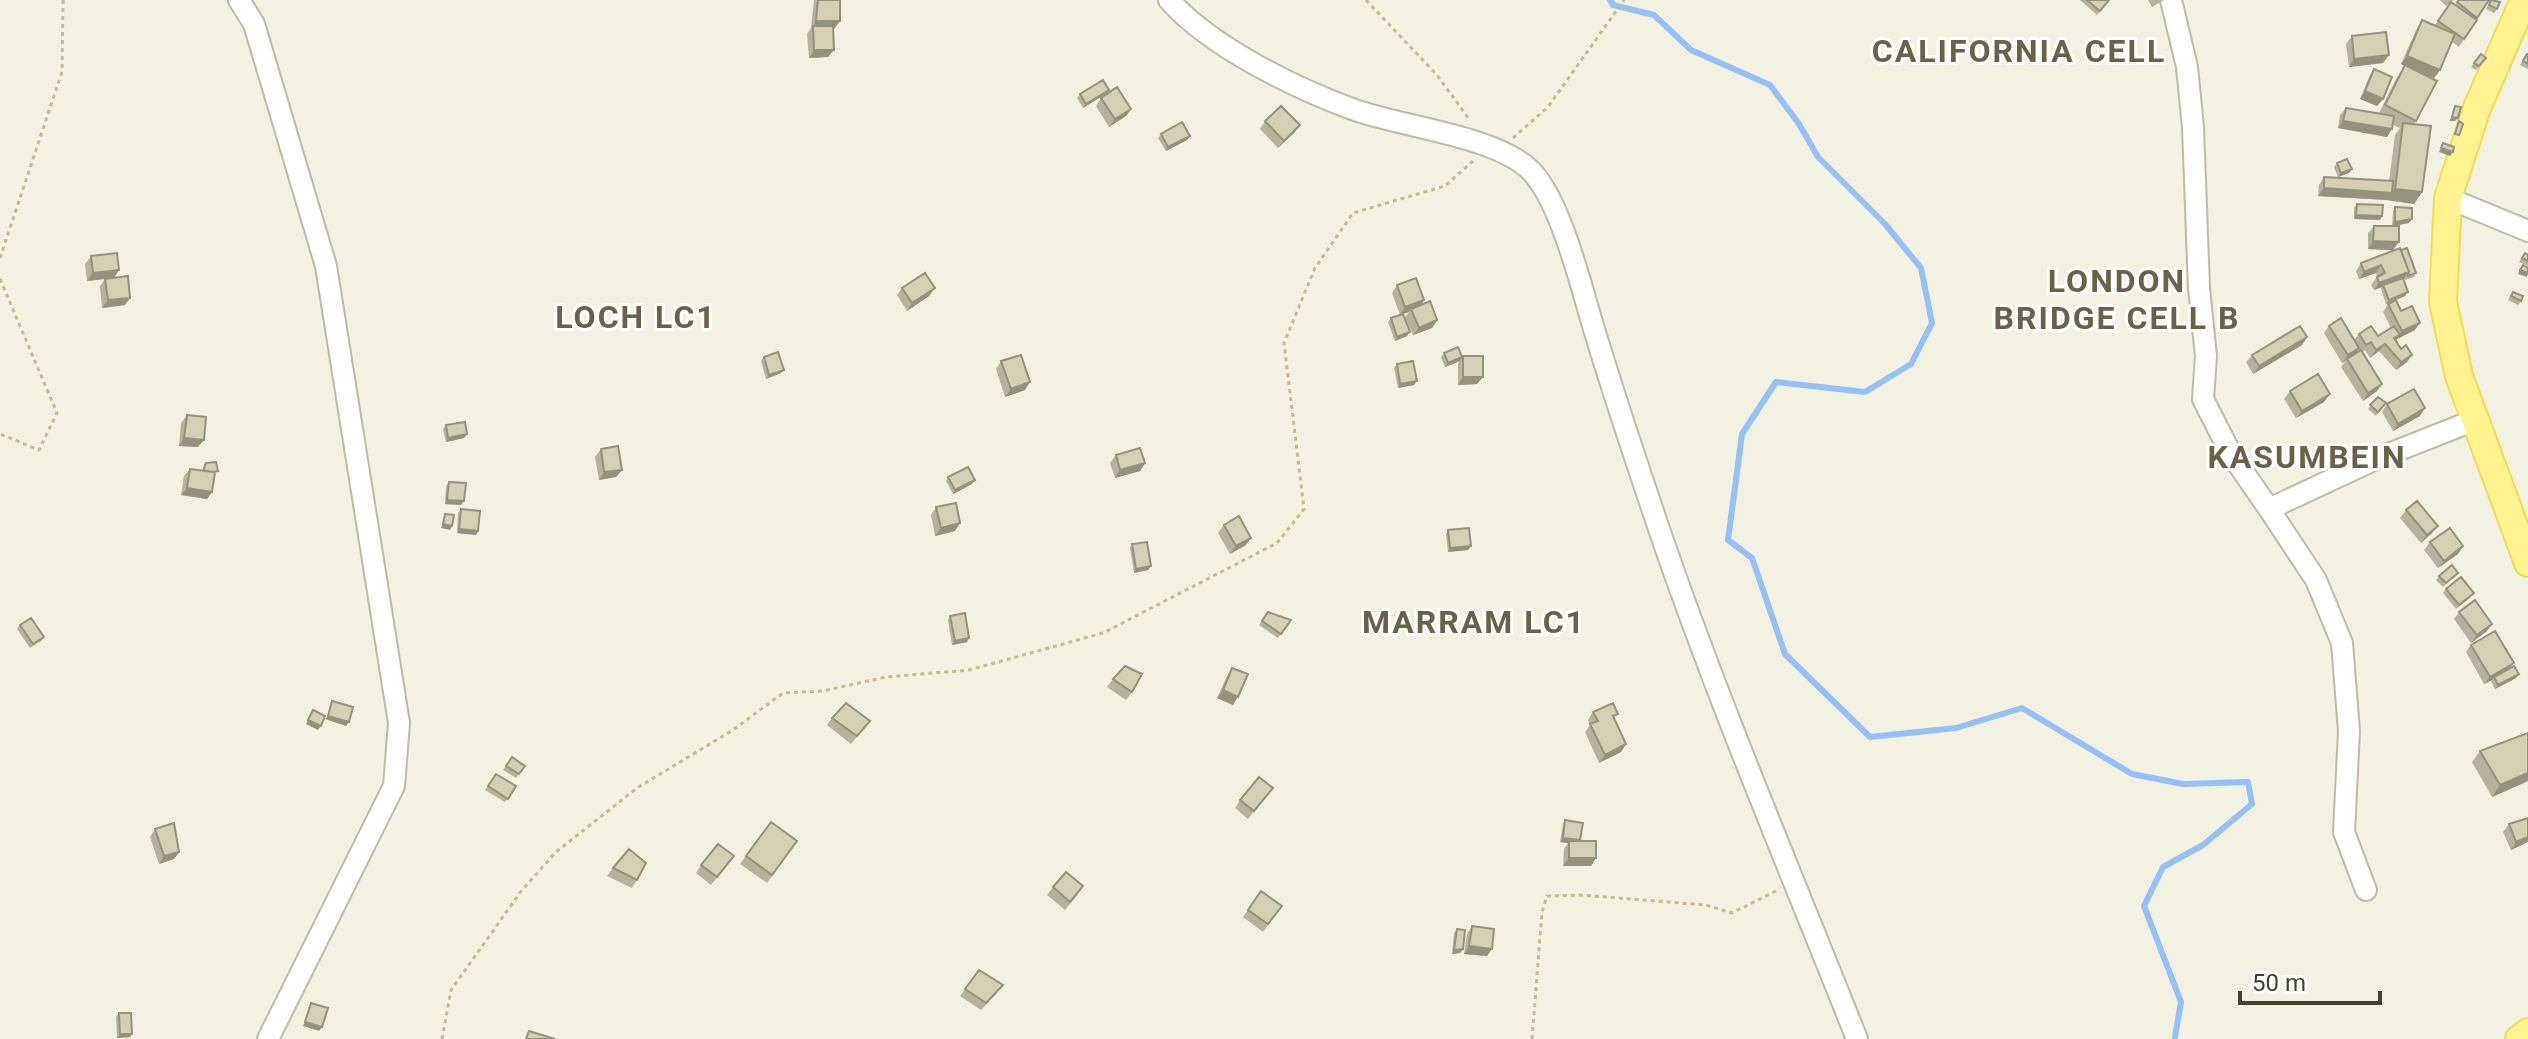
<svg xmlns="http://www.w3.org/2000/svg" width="2528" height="1039" viewBox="0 0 2528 1039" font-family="Roboto,sans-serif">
<rect width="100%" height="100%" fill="#f3f1e2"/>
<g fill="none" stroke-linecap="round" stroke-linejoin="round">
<path stroke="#96c0f8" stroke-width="6" d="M 1610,0 L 1613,5 L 1654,15 L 1691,50 L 1770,85 L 1799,124 L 1818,157 L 1885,224 L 1921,268 L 1932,323 L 1911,364 L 1865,392 L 1776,382 L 1742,434 L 1728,540 L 1752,558 L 1785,654 L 1870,737 L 1956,728 L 2022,708 L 2132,774 L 2183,784 L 2248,782 L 2252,804 L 2203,845 L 2163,867 L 2144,906 L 2181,1002 L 2175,1037"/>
<defs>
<path id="minor" d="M 239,0 L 254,24 L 326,266 L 399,723 L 394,786 L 268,1039
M 1169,0 C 1211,47 1293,87 1352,109 C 1400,127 1500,136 1533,173 C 1562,206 1581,286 1594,329 C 1614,395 1636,461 1658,526 C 1717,699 1790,870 1857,1039
M 2171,0 L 2187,67 L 2193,127 L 2199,288 L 2206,356 L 2203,399 L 2231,454 L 2269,509
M 2448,198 L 2528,231
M 2366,890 L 2344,832 L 2349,731 L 2342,643 L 2316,580 L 2269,509 L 2376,459 L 2475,420"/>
<path id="major" d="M 2524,0 L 2477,108 L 2448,198 L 2443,302 L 2459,376 L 2528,563
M 2519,1039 L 2528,1032"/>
</defs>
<use href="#minor" stroke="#bfbaa4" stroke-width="24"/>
<use href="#major" stroke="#f0db53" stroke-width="30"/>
<path stroke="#c3ba93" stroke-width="3" stroke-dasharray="4 4" stroke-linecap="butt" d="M 1366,0 L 1437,75 L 1469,119
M 1513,138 L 1548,107 L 1624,0
M 0,258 L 62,72 L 63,0
M 0,279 L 57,413 L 39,450 L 0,434
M 442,1039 L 451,990 L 522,890 L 556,852 L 637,788 L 733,730 L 783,693 L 823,691 L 886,677 L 969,670 L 1103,633 L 1277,543 L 1304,509 L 1284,343 L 1315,268 L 1353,213 L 1445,186 L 1473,161
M 1532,1039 L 1542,912 L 1547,896 L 1580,895 L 1706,905 L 1732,913 L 1776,891"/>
<use href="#minor" stroke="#fff" stroke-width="20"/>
<use href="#major" stroke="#fff28f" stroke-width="26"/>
</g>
<path fill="#b7b29d" d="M 814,0 L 840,0 L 840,21 L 834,29 L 833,29 L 828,57 L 809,58 L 807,34 L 811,28 Z
M 2080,0 L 2109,0 L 2097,15 Z
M 2148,0 L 2164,0 L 2152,7 Z
M 2440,0 L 2453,0 L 2446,6 Z
M 2459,0 L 2489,0 L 2459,47 L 2452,42 L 2440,70 L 2434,78 L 2408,67 L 2416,121 L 2414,124 L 2422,192 L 2414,204 L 2387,200 L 2318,196 L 2319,185 L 2324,177 L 2389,181 L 2395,135 L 2400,128 L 2393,125 L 2387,137 L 2338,128 L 2340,115 L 2346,108 L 2379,113 L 2397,77 L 2405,66 L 2401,64 L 2417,28 L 2422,20 L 2435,25 L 2451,2 L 2455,5 Z
M 2491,0 L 2497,9 L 2494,13 L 2486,9 Z
M 2352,36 L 2383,63 L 2349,67 L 2346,44 Z
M 2481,54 L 2486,58 L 2476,70 L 2471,67 Z
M 2527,54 L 2528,54 L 2528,69 L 2520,65 Z
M 2374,69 L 2383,99 L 2377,106 L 2360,99 L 2369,77 Z
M 1109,90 L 1107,93 L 1083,108 L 1077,98 L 1080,94 Z
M 1101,98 L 1131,109 L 1126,116 L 1109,127 L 1096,106 Z
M 1265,121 L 1300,125 L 1294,133 L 1278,148 L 1260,129 Z
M 1161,134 L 1190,136 L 1187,140 L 1166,151 L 1158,138 Z
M 2337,163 L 2349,173 L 2338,177 L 2334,167 Z
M 2357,204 L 2382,216 L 2380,220 L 2354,219 L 2354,208 Z
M 2395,207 L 2409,223 L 2392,226 L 2393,211 Z
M 2374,226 L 2393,250 L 2368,249 L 2368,233 Z
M 2400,248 L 2416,273 L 2414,277 L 2405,280 L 2405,278 L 2403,280 L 2405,296 L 2396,300 L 2401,311 L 2415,330 L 2397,339 L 2396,341 L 2401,349 L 2412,355 L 2407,362 L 2396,370 L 2379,351 L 2370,358 L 2365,350 L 2362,352 L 2377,391 L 2363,401 L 2341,367 L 2345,362 L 2342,363 L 2324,333 L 2329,326 L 2354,340 L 2359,334 L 2378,336 L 2391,328 L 2383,312 L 2388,304 L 2396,300 L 2386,304 L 2381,289 L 2382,287 L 2374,290 L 2371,285 L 2377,277 L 2376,273 L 2359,279 L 2356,271 L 2361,263 Z
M 2525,253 L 2528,255 L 2528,266 L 2519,262 Z
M 91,256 L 114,278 L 125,305 L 102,308 L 100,286 L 105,279 L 87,281 L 85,264 Z
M 1397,285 L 1424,300 L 1421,305 L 1437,320 L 1432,328 L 1413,335 L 1405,317 L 1409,312 L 1403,314 L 1407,336 L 1395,341 L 1388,322 L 1391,318 L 1400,315 L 1392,293 Z
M 902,288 L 929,296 L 907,311 L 897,295 Z
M 2513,292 L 2521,301 L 2518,305 L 2508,300 Z
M 2307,337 L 2302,345 L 2253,374 L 2246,362 L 2252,355 Z
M 1444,353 L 1462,357 L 1460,361 L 1445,367 L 1441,357 Z
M 1463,356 L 1477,384 L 1458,385 L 1458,364 Z
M 764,357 L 781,373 L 766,379 L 761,361 Z
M 1001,361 L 1025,390 L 1005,397 L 996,369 Z
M 1397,364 L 1414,385 L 1398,388 L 1394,368 Z
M 2290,391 L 2324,402 L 2296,418 L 2284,399 Z
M 2378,397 L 2386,403 L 2376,416 L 2368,409 Z
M 2387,404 L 2420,416 L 2393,431 L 2382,412 Z
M 187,415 L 198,447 L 179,446 L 181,423 Z
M 446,425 L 467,434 L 464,438 L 446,442 L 443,429 Z
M 601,449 L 622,470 L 616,477 L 599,480 L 595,457 Z
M 1116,455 L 1145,463 L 1140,471 L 1115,478 L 1110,463 Z
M 206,463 L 215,475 L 212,492 L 207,499 L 181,495 L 184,476 L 190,469 L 202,470 Z
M 948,477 L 972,484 L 953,494 L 946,481 Z
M 449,482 L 461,505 L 445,504 L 446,486 Z
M 936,507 L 955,531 L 935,536 L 931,515 Z
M 461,509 L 478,531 L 476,535 L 457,533 L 458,513 Z
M 2406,510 L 2432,533 L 2421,543 L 2400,518 Z
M 1224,525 L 1246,545 L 1230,554 L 1218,533 Z
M 1448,530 L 1468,550 L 1448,552 L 1446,534 Z
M 2430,542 L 2463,546 L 2458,554 L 2438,568 L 2424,550 Z
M 1132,544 L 1151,566 L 1148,570 L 1134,573 L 1130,548 Z
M 2458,573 L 2443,587 L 2436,580 L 2439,576 Z
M 2446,589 L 2471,597 L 2456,609 L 2443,593 Z
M 1268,612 L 1291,620 L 1278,638 L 1259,625 Z
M 2459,612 L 2487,631 L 2471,643 L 2454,619 Z
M 950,616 L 967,642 L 952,645 L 948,620 Z
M 20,625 L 44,637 L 41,641 L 30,648 L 17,629 Z
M 2471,645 L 2514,663 L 2509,668 L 2516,678 L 2495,689 L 2491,681 L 2492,680 L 2484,684 L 2466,652 Z
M 1232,668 L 1233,705 L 1217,698 L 1227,676 Z
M 1113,679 L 1132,692 L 1126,700 L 1107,687 Z
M 1593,712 L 1614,719 L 1626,744 L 1621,752 L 1599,763 L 1585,732 L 1590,725 L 1588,720 Z
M 832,718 L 864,728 L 851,744 L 827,725 Z
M 2480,751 L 2528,781 L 2492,797 L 2472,762 Z
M 512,757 L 525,766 L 516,778 L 503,770 Z
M 496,774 L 516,786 L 505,802 L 485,790 Z
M 1273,788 L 1248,819 L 1235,808 L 1240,800 Z
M 2528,818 L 2528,842 L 2511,850 L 2503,832 L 2509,824 Z
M 1565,820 L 1580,840 L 1596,858 L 1591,866 L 1563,866 L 1564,849 L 1568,843 L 1560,842 L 1563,824 Z
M 771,822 L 797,841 L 767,883 L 740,864 Z
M 155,829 L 179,852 L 174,859 L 159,864 L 150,837 Z
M 728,864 L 711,885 L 696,873 L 701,865 Z
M 613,868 L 637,880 L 632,888 L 607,876 Z
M 1053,887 L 1078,894 L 1065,910 L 1047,895 Z
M 1261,891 L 1282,906 L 1263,932 L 1243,917 Z
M 1472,926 L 1487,956 L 1464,954 L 1467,934 Z
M 1457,929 L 1463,949 L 1460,953 L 1452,954 L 1454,933 Z
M 979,970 L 998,992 L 981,1010 L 960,996 Z
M 119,1013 L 132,1034 L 130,1037 L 117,1038 L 116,1017 Z"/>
<path fill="#95917f" d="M 816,21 L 840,21 L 834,29 L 813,29 L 813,26 Z
M 814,50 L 834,50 L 828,57 L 809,58 Z
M 2389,55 L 2383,63 L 2349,67 L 2354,59 Z
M 2407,56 L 2440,70 L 2434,78 L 2401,64 Z
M 1109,90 L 1107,93 L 1083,108 L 1086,104 Z
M 2365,91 L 2383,99 L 2377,106 L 2360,99 Z
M 1131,109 L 1126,116 L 1109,127 L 1115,119 Z
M 2452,117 L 2458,118 L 2455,121 L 2449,121 Z
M 2343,121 L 2392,129 L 2387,137 L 2338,128 Z
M 1300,125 L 1294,133 L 1278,148 L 1284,141 Z
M 1190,136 L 1187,140 L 1166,151 L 1168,147 Z
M 2441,148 L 2453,152 L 2450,156 L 2439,152 Z
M 2352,169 L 2349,173 L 2338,177 L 2341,173 Z
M 2324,188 L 2392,193 L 2387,200 L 2318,196 Z
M 2395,189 L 2422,192 L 2414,204 L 2387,200 Z
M 2356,215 L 2382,216 L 2380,220 L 2354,219 Z
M 2412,219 L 2409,223 L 2392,226 L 2395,222 Z
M 2373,241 L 2399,242 L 2393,250 L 2368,249 Z
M 2381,265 L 2376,273 L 2359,279 L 2364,272 Z
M 119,270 L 114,278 L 87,281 L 93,273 Z
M 2520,270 L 2528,273 L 2527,277 L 2518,274 Z
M 2409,272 L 2404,279 L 2374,290 L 2379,283 Z
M 935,288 L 929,296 L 907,311 L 912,303 Z
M 2408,292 L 2405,296 L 2386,304 L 2389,300 Z
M 130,298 L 125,305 L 102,308 L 108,300 Z
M 1424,300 L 1419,308 L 1411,309 L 1409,312 L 1400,315 L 1405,307 Z
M 1437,320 L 1432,328 L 1413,335 L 1419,328 Z
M 2420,323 L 2415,330 L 2397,339 L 2395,342 L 2394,338 L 2402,331 Z
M 1410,332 L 1407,336 L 1395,341 L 1397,337 Z
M 2307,337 L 2302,345 L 2253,374 L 2259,366 Z
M 2385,344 L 2379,351 L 2370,358 L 2376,350 Z
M 2359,348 L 2354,356 L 2347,359 L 2342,363 L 2348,355 Z
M 2412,355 L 2407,362 L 2396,370 L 2401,362 Z
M 1462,357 L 1460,361 L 1445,367 L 1448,363 Z
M 784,370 L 781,373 L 766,379 L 769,375 Z
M 1463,377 L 1483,377 L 1477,384 L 1458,385 Z
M 1417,381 L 1414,385 L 1398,388 L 1400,384 Z
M 1030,382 L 1025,390 L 1005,397 L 1011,389 Z
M 2382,384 L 2377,391 L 2363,401 L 2368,393 Z
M 2330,394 L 2324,402 L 2296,418 L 2302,411 Z
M 2425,408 L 2420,416 L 2393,431 L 2398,424 Z
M 467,434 L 464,438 L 446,442 L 448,438 Z
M 184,438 L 204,440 L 198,447 L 179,446 Z
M 1145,463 L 1140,471 L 1115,478 L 1120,470 Z
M 622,470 L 616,477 L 599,480 L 604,472 Z
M 975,480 L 972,484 L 953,494 L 955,490 Z
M 187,488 L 212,492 L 207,499 L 181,495 Z
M 447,500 L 464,501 L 461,505 L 445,504 Z
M 960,523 L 955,531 L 935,536 L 941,528 Z
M 443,524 L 452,526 L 450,530 L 441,528 Z
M 2438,526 L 2432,533 L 2421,543 L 2427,535 Z
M 459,529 L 478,531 L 476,535 L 457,533 Z
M 1251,538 L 1246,545 L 1230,554 L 1236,546 Z
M 1471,546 L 1468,550 L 1448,552 L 1450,548 Z
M 2463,546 L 2458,554 L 2438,568 L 2444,561 Z
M 1151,566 L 1148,570 L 1134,573 L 1136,569 Z
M 2492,624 L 2487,631 L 2471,643 L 2477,635 Z
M 969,638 L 967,642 L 952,645 L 955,641 Z
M 2514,663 L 2508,670 L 2494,677 L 2492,680 L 2484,684 L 2490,677 Z
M 2519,674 L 2516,678 L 2495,689 L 2498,685 Z
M 1223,690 L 1238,697 L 1233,705 L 1217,698 Z
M 328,716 L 349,722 L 346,726 L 325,719 Z
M 308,720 L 321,726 L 318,730 L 306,724 Z
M 1626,744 L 1621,752 L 1599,763 L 1605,755 Z
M 2528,773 L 2528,781 L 2492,797 L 2500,785 Z
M 2528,837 L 2528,842 L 2511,850 L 2516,842 Z
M 1563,838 L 1580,840 L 1577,844 L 1569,841 L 1568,843 L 1560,842 Z
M 179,852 L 174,859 L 159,864 L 164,856 Z
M 1569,858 L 1596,858 L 1591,866 L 1563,866 Z
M 1469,946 L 1492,949 L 1487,956 L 1464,954 Z
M 1463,949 L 1460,953 L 1452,954 L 1454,950 Z
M 305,1022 L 322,1027 L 319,1031 L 303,1026 Z
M 120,1034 L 132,1034 L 130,1037 L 117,1038 Z"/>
<path fill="#d5cfb6" stroke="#95917f" stroke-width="2" d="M 818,0 L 840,0 L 840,21 L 816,21 Z
M 2087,0 L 2109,0 L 2100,11 Z
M 2459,0 L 2489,0 L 2477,18 L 2457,2 Z
M 2491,0 L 2500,2 L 2497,9 L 2489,5 Z
M 2451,2 L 2477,20 L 2464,39 L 2438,21 Z
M 2422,20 L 2455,34 L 2440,70 L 2407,56 Z
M 813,26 L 833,26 L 834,50 L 814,50 Z
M 2386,32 L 2389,55 L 2354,59 L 2352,36 Z
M 2481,54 L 2486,58 L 2479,66 L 2474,63 Z
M 2527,54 L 2528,54 L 2528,64 L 2523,61 Z
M 2405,65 L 2437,81 L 2416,121 L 2385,105 Z
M 2374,69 L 2392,77 L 2383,99 L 2365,91 Z
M 1103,80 L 1109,90 L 1086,104 L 1080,94 Z
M 1117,87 L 1131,109 L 1115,119 L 1101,98 Z
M 1281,106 L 1300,125 L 1284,141 L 1265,121 Z
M 2455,106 L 2461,107 L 2458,118 L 2452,117 Z
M 2346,108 L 2394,116 L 2392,129 L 2343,121 Z
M 2459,121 L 2463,124 L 2459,135 L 2455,134 Z
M 1182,122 L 1190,136 L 1168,147 L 1161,134 Z
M 2403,123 L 2431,126 L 2422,192 L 2395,189 Z
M 2443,143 L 2454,147 L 2453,152 L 2441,148 Z
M 2347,159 L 2352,169 L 2341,173 L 2337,163 Z
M 2324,177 L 2393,181 L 2392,193 L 2324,188 Z
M 2357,204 L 2383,205 L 2382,216 L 2356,215 Z
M 2395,207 L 2412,208 L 2412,219 L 2395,222 Z
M 2374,226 L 2399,226 L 2399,242 L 2373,241 Z
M 2400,248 L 2409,272 L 2379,283 L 2377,277 L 2385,273 L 2381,265 L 2364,272 L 2361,263 Z
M 2407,248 L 2416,273 L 2408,276 L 2409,272 L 2401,250 Z
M 117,253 L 119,270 L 93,273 L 91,256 Z
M 2525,253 L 2528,255 L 2528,261 L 2522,258 Z
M 2523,265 L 2528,268 L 2528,273 L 2520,270 Z
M 925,273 L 935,288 L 912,303 L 902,288 Z
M 128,276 L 130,298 L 108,300 L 105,279 Z
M 1416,278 L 1424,300 L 1405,307 L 1397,285 Z
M 2403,278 L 2408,292 L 2389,300 L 2383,285 Z
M 2513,292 L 2523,296 L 2521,301 L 2511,296 Z
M 2396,300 L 2401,311 L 2412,306 L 2420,323 L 2402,331 L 2388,304 Z
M 1430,301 L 1437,320 L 1419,328 L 1411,309 Z
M 1403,314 L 1410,332 L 1397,337 L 1391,318 Z
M 2341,318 L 2359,348 L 2348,355 L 2329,326 Z
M 2300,326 L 2307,337 L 2259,366 L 2252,355 Z
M 2371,326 L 2378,336 L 2394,326 L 2400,335 L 2394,338 L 2401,349 L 2406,345 L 2412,355 L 2401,362 L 2385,344 L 2376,350 L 2371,342 L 2366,345 L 2359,334 Z
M 1458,347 L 1462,357 L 1448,363 L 1444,353 Z
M 2361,350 L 2382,384 L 2368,393 L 2347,359 Z
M 778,352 L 784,370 L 769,375 L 764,357 Z
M 1021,355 L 1030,382 L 1011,389 L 1001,361 Z
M 1463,356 L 1483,356 L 1483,377 L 1463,377 Z
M 1413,361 L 1417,381 L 1400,384 L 1397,364 Z
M 2318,374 L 2330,394 L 2302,411 L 2290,391 Z
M 2414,389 L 2425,408 L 2398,424 L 2387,404 Z
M 2378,397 L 2386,403 L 2378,412 L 2370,405 Z
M 187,415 L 206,417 L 204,440 L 184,438 Z
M 465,422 L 467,434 L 448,438 L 446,425 Z
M 618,446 L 622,470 L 604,472 L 601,449 Z
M 1140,448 L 1145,463 L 1120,470 L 1116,455 Z
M 216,462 L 218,471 L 214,472 L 205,471 L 204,469 L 206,463 Z
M 968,467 L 975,480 L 955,490 L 948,477 Z
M 190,469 L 215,472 L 212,492 L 187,488 Z
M 449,482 L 466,483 L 464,501 L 447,500 Z
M 2417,501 L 2438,526 L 2427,535 L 2406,510 Z
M 956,503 L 960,523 L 941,528 L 936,507 Z
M 461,509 L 480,511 L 478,531 L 459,529 Z
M 445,514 L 454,515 L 452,526 L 443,524 Z
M 1239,516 L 1251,538 L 1236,546 L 1224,525 Z
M 1469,528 L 1471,546 L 1450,548 L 1448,530 Z
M 2450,528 L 2463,546 L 2444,561 L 2430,542 Z
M 1147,542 L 1151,566 L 1136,569 L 1132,544 Z
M 2452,565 L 2458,573 L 2446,583 L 2439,576 Z
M 2461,577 L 2474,593 L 2459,605 L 2446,589 Z
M 2475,600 L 2492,624 L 2477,635 L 2459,612 Z
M 1268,612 L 1291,620 L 1281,634 L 1262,621 Z
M 965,613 L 969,638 L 955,641 L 950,616 Z
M 31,618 L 44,637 L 33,644 L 20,625 Z
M 2495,631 L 2514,663 L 2490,677 L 2471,645 Z
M 1125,666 L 1142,674 L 1132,692 L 1113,679 Z
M 2514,666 L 2519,674 L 2498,685 L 2494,677 Z
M 1232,668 L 1248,674 L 1238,697 L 1223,690 Z
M 332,701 L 353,707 L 349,722 L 328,716 Z
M 846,703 L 870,721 L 857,736 L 832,718 Z
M 1613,703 L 1618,714 L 1613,716 L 1626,744 L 1605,755 L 1590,724 L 1598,721 L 1593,712 Z
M 313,710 L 325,716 L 321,726 L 308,720 Z
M 2528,733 L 2528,773 L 2500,785 L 2480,751 Z
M 512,757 L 525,766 L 519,774 L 506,766 Z
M 496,774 L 516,786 L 508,799 L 488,786 Z
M 1259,777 L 1273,788 L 1254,811 L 1240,800 Z
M 2528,818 L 2528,837 L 2516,842 L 2509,824 Z
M 1565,820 L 1583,823 L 1580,840 L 1563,838 Z
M 771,822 L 797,841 L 772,875 L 746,856 Z
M 174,823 L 179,852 L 164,856 L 155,829 Z
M 1569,841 L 1596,841 L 1596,858 L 1569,858 Z
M 718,844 L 734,856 L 717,877 L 701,865 Z
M 629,849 L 646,863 L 637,880 L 613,868 Z
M 1066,872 L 1083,886 L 1070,902 L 1053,887 Z
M 1261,891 L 1282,906 L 1268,924 L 1248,910 Z
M 1472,926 L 1494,929 L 1492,949 L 1469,946 Z
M 1457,929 L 1465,930 L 1463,949 L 1454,950 Z
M 979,970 L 1003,985 L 986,1003 L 965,989 Z
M 311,1003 L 328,1008 L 322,1027 L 305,1022 Z
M 119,1013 L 131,1013 L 132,1034 L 120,1034 Z
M 529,1031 L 555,1039 L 526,1039 Z"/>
<g text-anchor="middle" stroke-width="6" stroke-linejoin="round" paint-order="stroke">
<g font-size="32" font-weight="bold" letter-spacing="2" fill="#696148" stroke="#fff">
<text x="2019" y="62">CALIFORNIA CELL</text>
<text x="2117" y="292">LONDON<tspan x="2117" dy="37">BRIDGE CELL B</tspan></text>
<text x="636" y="328">LOCH LC1</text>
<text x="2307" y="468">KASUMBEIN</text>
<text x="1474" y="633">MARRAM LC1</text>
</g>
</g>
<path d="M2240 991v12h140v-12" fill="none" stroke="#454132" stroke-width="4"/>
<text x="2252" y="991" font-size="24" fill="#454132" stroke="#ffffff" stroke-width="6" paint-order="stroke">50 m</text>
</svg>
